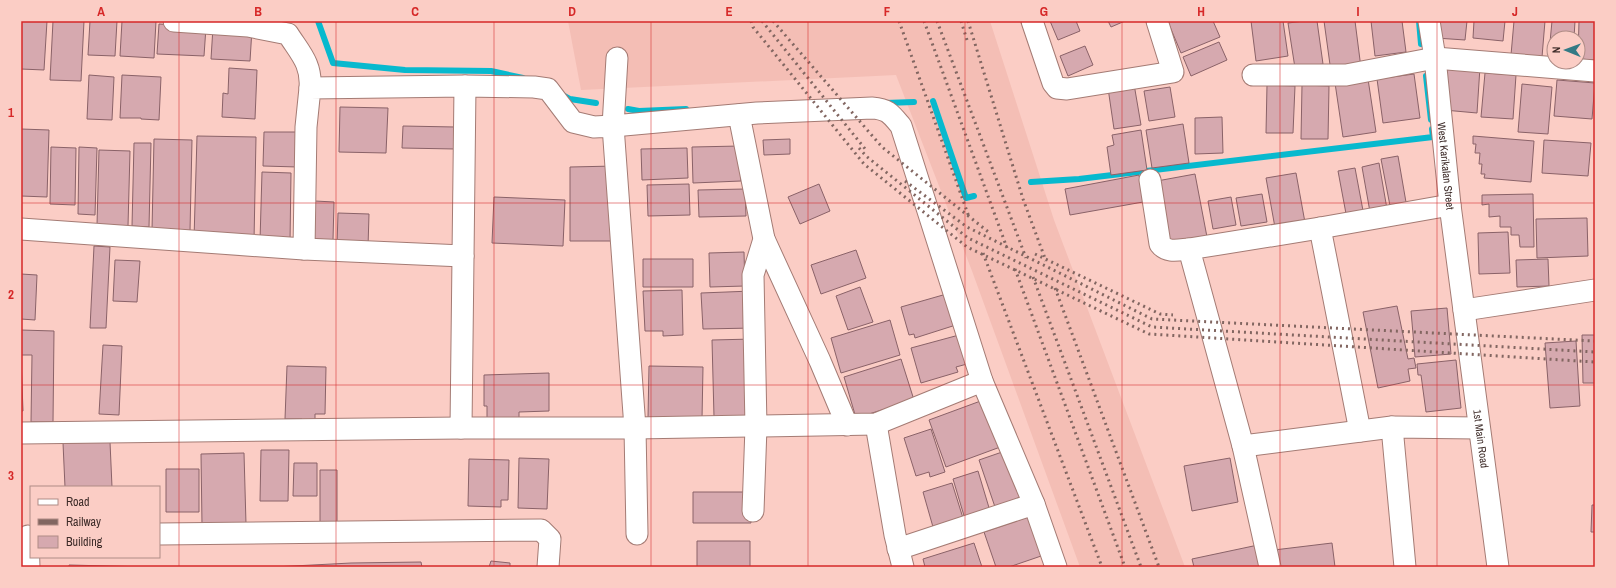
<svg xmlns="http://www.w3.org/2000/svg" width="1616" height="588" viewBox="0 0 1616 588" font-family="'Archivo Narrow',sans-serif">
<rect width="100%" height="100%" fill="#fbcdc5"/>
<path fill="#f4beb5" d="M 568,21 L 990,21 L 1054,220 L 1185,567 L 1080,567 L 972,271 L 896,75 L 581,90 Z"/>
<g fill="none" stroke-linecap="round" stroke-linejoin="round">
<path stroke="#07b9ce" stroke-width="6" d="M 318,21 L 333,63 L 405,70 L 491,71 L 523,78
M 1419,21 L 1421,44
M 1426,76 L 1431,120
M 561,94 L 570,99 L 596,103
M 933,101 L 966,198 L 974,196
M 885,103 L 914,102
M 628,109 L 639,111 L 686,109
M 1031,182 L 1079,179 L 1433,137 L 1432,129"/>
</g>
<path fill="#d6a9af" stroke="#8a6268" d="M 21,21 L 47,21 L 44,70 L 21,69 Z
M 53,21 L 84,21 L 81,81 L 50,80 Z
M 90,21 L 117,21 L 115,56 L 88,55 Z
M 122,21 L 156,21 L 154,58 L 120,56 Z
M 1050,21 L 1076,21 L 1080,31 L 1058,40 Z
M 1108,21 L 1125,21 L 1111,27 Z
M 1170,21 L 1213,21 L 1220,37 L 1181,53 L 1168,22 Z
M 1251,21 L 1283,21 L 1288,56 L 1256,61 Z
M 1304,21 L 1317,21 L 1323,64 L 1295,68 L 1288,23 Z
M 1324,21 L 1355,21 L 1361,68 L 1331,72 Z
M 1371,21 L 1402,21 L 1406,52 L 1375,56 Z
M 1437,21 L 1467,21 L 1465,40 L 1436,38 Z
M 1474,21 L 1505,21 L 1503,41 L 1473,38 Z
M 1514,21 L 1545,21 L 1542,57 L 1511,55 Z
M 1552,21 L 1575,21 L 1574,38 L 1554,38 L 1554,54 L 1549,53 Z
M 1579,21 L 1595,21 L 1595,60 L 1578,59 Z
M 159,24 L 206,27 L 204,56 L 157,54 Z
M 213,27 L 252,29 L 250,61 L 211,59 Z
M 1219,42 L 1227,60 L 1191,76 L 1183,57 Z
M 1085,46 L 1093,65 L 1068,76 L 1060,56 Z
M 1447,64 L 1480,67 L 1477,113 L 1444,110 Z
M 229,68 L 257,70 L 255,119 L 222,117 L 223,93 L 228,94 Z
M 1485,73 L 1516,75 L 1513,119 L 1481,117 Z
M 1414,74 L 1420,118 L 1383,123 L 1377,79 Z
M 89,75 L 114,77 L 112,120 L 87,119 Z
M 122,75 L 161,77 L 159,120 L 141,119 L 141,118 L 120,118 Z
M 1368,79 L 1376,132 L 1343,137 L 1335,83 Z
M 1557,80 L 1595,83 L 1592,119 L 1554,116 Z
M 1134,84 L 1141,125 L 1114,129 L 1108,88 Z
M 1522,84 L 1552,87 L 1548,134 L 1518,132 Z
M 1267,85 L 1295,86 L 1293,133 L 1266,133 Z
M 1302,85 L 1329,86 L 1328,139 L 1301,139 Z
M 1170,87 L 1175,117 L 1149,121 L 1144,91 Z
M 340,107 L 388,108 L 386,153 L 339,152 Z
M 1222,117 L 1223,153 L 1195,154 L 1195,118 Z
M 1183,124 L 1189,163 L 1152,168 L 1146,130 Z
M 403,126 L 455,127 L 455,149 L 402,148 Z
M 21,129 L 49,130 L 47,197 L 21,196 Z
M 1141,130 L 1147,170 L 1111,175 L 1107,147 L 1114,145 L 1112,135 Z
M 264,132 L 299,132 L 298,167 L 263,166 Z
M 197,136 L 256,137 L 254,241 L 194,239 Z
M 1473,136 L 1534,141 L 1531,182 L 1484,178 L 1485,174 L 1481,174 L 1482,164 L 1479,164 L 1480,153 L 1475,153 L 1476,144 L 1473,144 Z
M 154,139 L 192,140 L 190,231 L 152,230 Z
M 790,139 L 790,154 L 764,155 L 763,140 Z
M 1544,140 L 1591,143 L 1588,176 L 1542,173 Z
M 134,143 L 151,143 L 149,227 L 132,226 Z
M 740,146 L 741,181 L 693,183 L 692,147 Z
M 51,147 L 76,148 L 75,205 L 50,204 Z
M 79,147 L 97,148 L 95,215 L 78,214 Z
M 687,148 L 688,178 L 642,180 L 641,149 Z
M 99,150 L 130,151 L 128,226 L 97,225 Z
M 1398,156 L 1407,208 L 1391,211 L 1381,159 Z
M 1379,163 L 1387,209 L 1370,212 L 1362,167 Z
M 615,166 L 615,241 L 570,241 L 570,167 Z
M 1355,168 L 1364,216 L 1347,219 L 1338,171 Z
M 262,172 L 291,173 L 290,242 L 260,241 Z
M 1296,173 L 1306,228 L 1276,233 L 1266,178 Z
M 1195,174 L 1207,237 L 1168,244 L 1157,181 Z
M 1139,175 L 1143,202 L 1070,215 L 1065,189 Z
M 689,184 L 690,215 L 648,216 L 647,185 Z
M 819,184 L 830,211 L 800,224 L 788,197 Z
M 745,189 L 746,216 L 699,217 L 698,190 Z
M 1262,194 L 1267,222 L 1241,226 L 1236,198 Z
M 1533,194 L 1534,247 L 1520,247 L 1519,235 L 1511,235 L 1511,227 L 1500,227 L 1500,216 L 1489,217 L 1489,204 L 1482,205 L 1482,195 Z
M 494,197 L 565,200 L 563,246 L 492,243 Z
M 1231,197 L 1236,225 L 1213,229 L 1208,201 Z
M 315,201 L 334,202 L 333,240 L 314,239 Z
M 338,213 L 369,214 L 368,247 L 337,246 Z
M 1587,218 L 1588,256 L 1537,258 L 1536,219 Z
M 1508,232 L 1510,273 L 1479,274 L 1478,233 Z
M 94,246 L 110,247 L 106,328 L 90,328 Z
M 856,250 L 866,278 L 821,294 L 811,265 Z
M 744,252 L 745,286 L 710,287 L 709,253 Z
M 643,259 L 693,259 L 693,287 L 643,287 Z
M 1548,259 L 1549,286 L 1517,287 L 1516,260 Z
M 115,260 L 140,261 L 137,302 L 113,301 Z
M 21,274 L 37,275 L 35,320 L 21,319 Z
M 860,287 L 873,322 L 848,330 L 836,296 Z
M 682,290 L 683,335 L 663,336 L 663,331 L 645,331 L 643,291 Z
M 752,291 L 753,328 L 703,329 L 701,293 Z
M 950,293 L 959,324 L 915,338 L 914,334 L 909,335 L 901,307 Z
M 1397,306 L 1408,359 L 1414,358 L 1416,368 L 1408,369 L 1410,381 L 1378,388 L 1363,312 Z
M 1447,308 L 1451,354 L 1415,357 L 1411,311 Z
M 890,320 L 900,355 L 841,373 L 831,338 Z
M 21,330 L 54,331 L 53,422 L 31,422 L 32,355 L 21,355 Z
M 959,335 L 967,364 L 956,367 L 958,372 L 921,383 L 911,348 Z
M 1582,335 L 1595,335 L 1595,383 L 1583,383 Z
M 753,339 L 756,416 L 714,417 L 712,340 Z
M 1576,341 L 1580,406 L 1550,408 L 1545,343 Z
M 103,345 L 122,346 L 119,415 L 99,414 Z
M 21,359 L 23,411 L 21,411 Z
M 901,359 L 914,400 L 856,418 L 844,377 Z
M 1456,360 L 1461,408 L 1426,412 L 1421,375 L 1418,375 L 1417,364 Z
M 287,366 L 326,367 L 325,414 L 315,414 L 315,426 L 302,425 L 302,419 L 285,419 Z
M 649,366 L 703,367 L 702,419 L 648,418 Z
M 549,373 L 549,411 L 519,412 L 519,419 L 487,420 L 487,406 L 484,406 L 484,375 Z
M 986,399 L 1003,446 L 946,467 L 929,420 Z
M 931,429 L 945,472 L 930,477 L 929,472 L 916,476 L 904,438 Z
M 110,442 L 112,487 L 65,487 L 63,443 Z
M 261,450 L 289,450 L 288,501 L 260,501 Z
M 1005,451 L 1021,498 L 995,507 L 979,460 Z
M 244,453 L 246,524 L 202,525 L 201,454 Z
M 519,458 L 549,459 L 547,509 L 518,508 Z
M 1230,458 L 1238,502 L 1192,511 L 1184,466 Z
M 469,459 L 509,460 L 508,500 L 501,500 L 501,507 L 468,506 Z
M 294,463 L 317,463 L 317,496 L 293,496 Z
M 166,469 L 199,469 L 199,512 L 166,512 Z
M 320,470 L 337,470 L 337,526 L 320,525 Z
M 978,471 L 990,511 L 965,519 L 953,479 Z
M 952,483 L 963,518 L 933,527 L 923,492 Z
M 693,492 L 751,492 L 751,523 L 693,523 Z
M 1592,505 L 1595,505 L 1595,532 L 1591,532 Z
M 1034,515 L 1047,554 L 1009,567 L 996,567 L 984,532 Z
M 697,541 L 750,541 L 750,567 L 697,567 Z
M 974,543 L 982,567 L 925,567 L 923,559 Z
M 1332,543 L 1335,567 L 1276,567 L 1274,550 Z
M 1258,545 L 1263,567 L 1194,567 L 1192,559 Z
M 491,561 L 510,563 L 510,567 L 489,567 Z
M 421,562 L 422,567 L 274,567 L 351,563 Z
M 69,565 L 147,567 L 69,567 Z"/>
<g fill="none" stroke-linecap="round" stroke-linejoin="round">
<defs>
<g id="minor">
<path d="M 174,21 L 248,26 L 288,34 C 300,53 312,64 310,88"/>
<path d="M 1032,21 L 1053,83 L 1057,88 L 1067,89 L 1173,72 L 1157,21"/>
<path id="s1" d="M 1429,21 L 1435,58 L 1450,205 L 1498,567"/>
<path d="M 617,58 L 613,126 L 757,113 L 872,108 C 888,109 891,114 901,126 L 982,381 L 1034,504 L 1056,567"/>
<path d="M 1253,75 L 1346,75 L 1435,58 L 1595,71"/>
<path d="M 739,115 L 764,239 L 753,275 L 756,427 L 753,511"/>
<path d="M 1150,180 L 1160,244 C 1167,253 1178,250 1189,249"/>
<path d="M 1320,228 L 1360,431"/>
<path d="M 21,229 L 304,249 L 306,127 L 310,88 L 465,86 L 534,87 L 548,89 L 573,122 L 594,127 L 613,126 L 635,428 L 637,534"/>
<path d="M 764,239 L 820,361 L 847,425"/>
<path d="M 304,249 L 463,256"/>
<path d="M 1464,310 L 1595,290"/>
<path d="M 876,424 L 895,535 L 903,567"/>
<path d="M 1392,427 L 1405,567"/>
<path d="M 461,428 L 465,86"/>
<path d="M 21,433 L 461,428 L 635,428 L 876,424 L 982,381"/>
<path d="M 1243,446 L 1392,427 L 1478,428"/>
<path d="M 159,534 L 541,530 L 550,539 L 548,567"/>
<path d="M 28,536 L 29,567"/>
<path d="M 898,549 L 1034,504"/>
<path d="M 1270,567 L 1243,446 L 1189,249 L 1320,228 L 1450,205"/>
</g>
</defs>
<use href="#minor" stroke="#a47b74" stroke-width="23"/>
<use href="#minor" stroke="#fff" stroke-width="21"/>
<path stroke="#826661" stroke-width="3" stroke-dasharray="2 4" stroke-linecap="butt" d="M 751,21 L 753,27 L 864,164 L 967,247 L 1149,334 L 1595,362
M 762,21 L 866,150
M 773,21 L 882,147 L 991,234
M 899,21 L 969,217
M 924,21 L 1007,248
M 937,21 L 1026,258
M 961,21 L 967,40
M 968,21 L 1023,199 L 1046,261
M 859,148 L 866,156 L 968,238 L 1152,327 L 1595,352
M 905,181 L 967,227 L 1152,319 L 1595,341
M 983,253 L 1102,567
M 1035,254 L 1160,314 L 1173,315
M 1015,269 L 1125,567
M 1033,277 L 1141,567
M 1055,288 L 1159,567"/>
</g>
<path fill="none" stroke="#d62828" stroke-width="1" stroke-opacity="0.55" d="M 179,21 L 179,567M 336,21 L 336,567M 494,21 L 494,567M 651,21 L 651,567M 808,21 L 808,567M 965,21 L 965,567M 1122,21 L 1122,567M 1280,21 L 1280,567M 1437,21 L 1437,567M 21,203 L 1595,203M 21,385 L 1595,385"/>
<g text-anchor="middle" stroke-width="4" stroke-linejoin="round" paint-order="stroke">
<g font-size="11" fill="#3d2b28" stroke="#fbcdc5">
<text dy="4" stroke="none"><textPath href="#s1" startOffset="146">West Karikalan Street</textPath></text>
<text dy="4" stroke="none"><textPath href="#s1" startOffset="421">1st Main Road</textPath></text>
</g>
</g>
<rect width="1616" height="588" fill="none" stroke="#fbcdc5" stroke-width="44"/>
<rect x="30" y="486" width="130" height="72" fill="#fbcdc5" stroke="#af8c86"/>
<rect x="38" y="499" width="20" height="6" fill="#ffffff" stroke="#af8c86"/>
<text x="66" y="506" font-size="12" fill="#3d2b28">Road</text>
<rect x="38" y="519" width="20" height="6" fill="#826661" stroke="#af8c86"/>
<text x="66" y="526" font-size="12" fill="#3d2b28">Railway</text>
<rect x="38" y="536" width="20" height="12" fill="#d6a9af" stroke="#af8c86"/>
<text x="66" y="546" font-size="12" fill="#3d2b28">Building</text>
<g transform="translate(1566 50) rotate(271)"><circle r="19" fill="#fbcdc5" stroke="#af8c86"/>
<path d="M0-3L7 15L0 10L-7 15Z" fill="#337a85"/>
<text y="-6" font-size="11" font-weight="bold" text-anchor="middle" fill="#3d2b28">N</text>
</g>
<rect x="22" y="22" width="1572" height="544" fill="none" stroke="#d62828" stroke-width="1.5"/>
<g font-size="13" text-anchor="middle" font-weight="bold" fill="#d62828">
<text x="101" y="16">A</text>
<text x="258" y="16">B</text>
<text x="415" y="16">C</text>
<text x="572" y="16">D</text>
<text x="729" y="16">E</text>
<text x="887" y="16">F</text>
<text x="1044" y="16">G</text>
<text x="1201" y="16">H</text>
<text x="1358" y="16">I</text>
<text x="1515" y="16">J</text>
<text x="11" y="117">1</text>
<text x="11" y="299">2</text>
<text x="11" y="480">3</text>
</g>
</svg>
